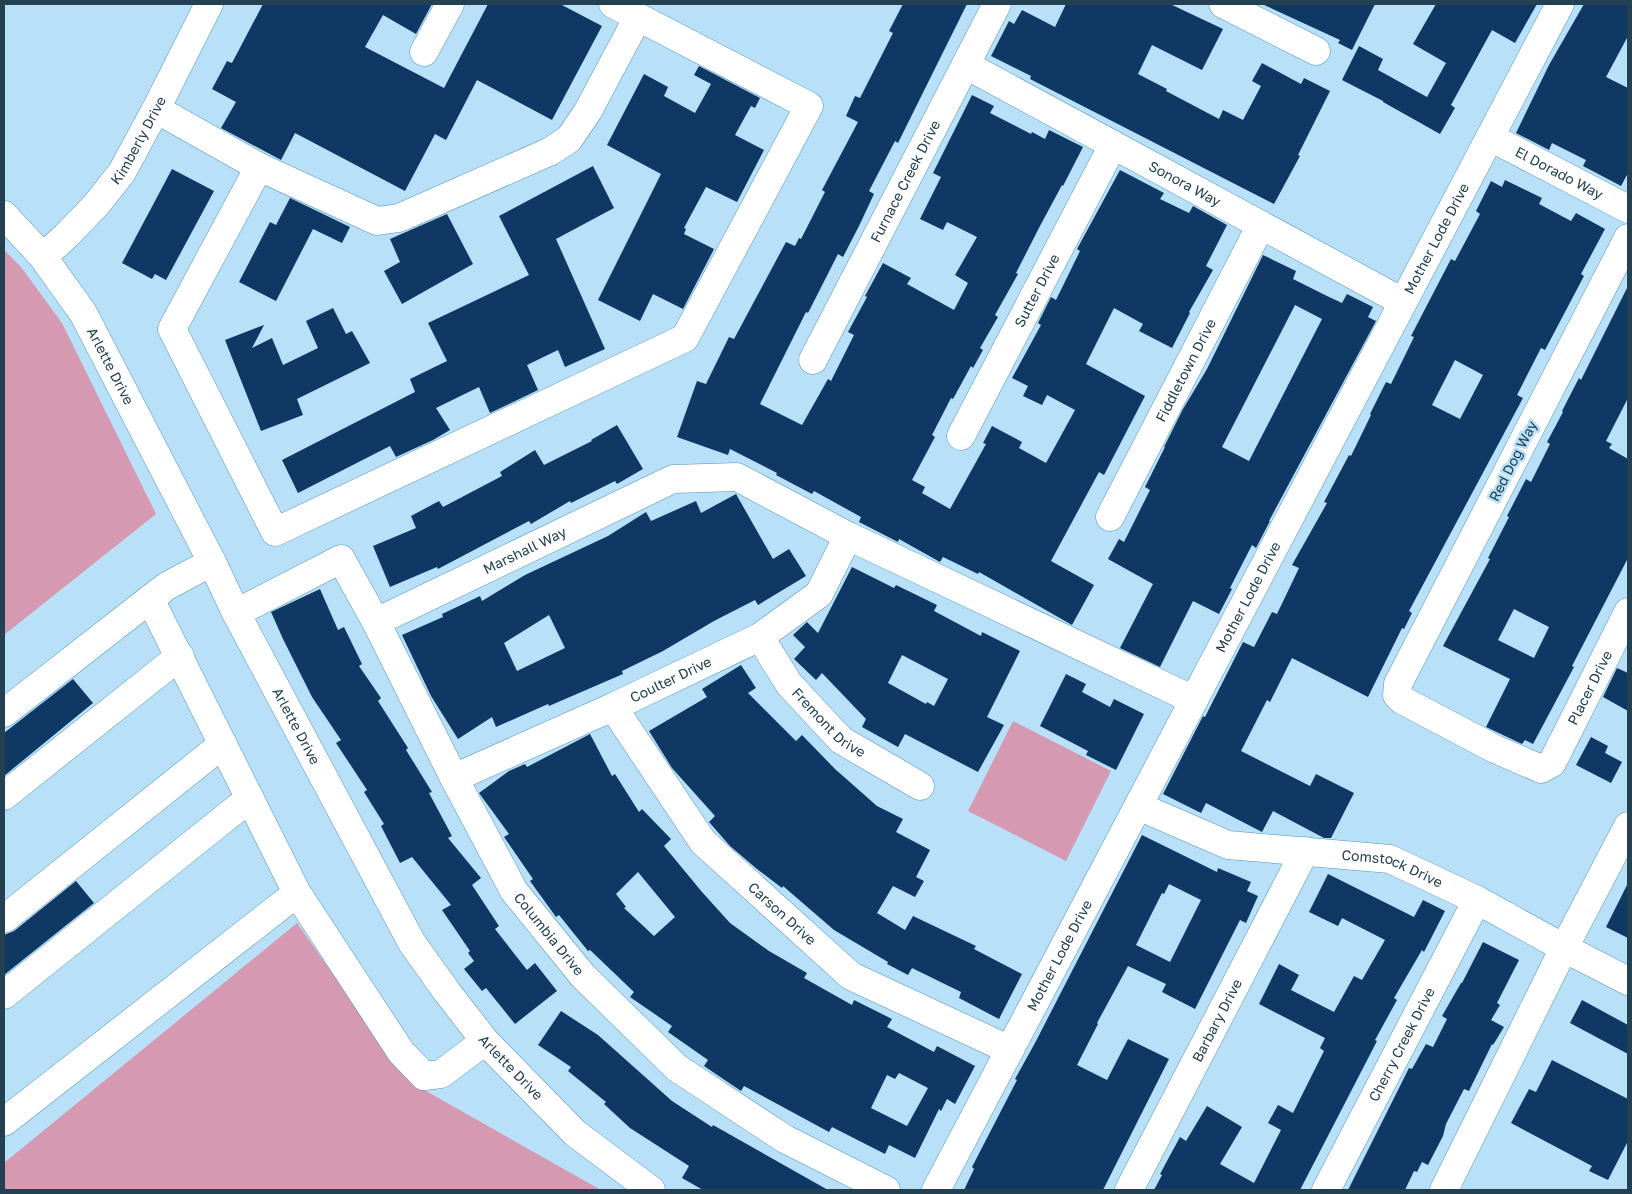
<svg xmlns="http://www.w3.org/2000/svg" width="1632" height="1194" viewBox="0 0 1632 1194" font-family="'Golos Text',sans-serif">
<rect width="100%" height="100%" fill="#b8e0f8"/>
<path fill="#d59ab1" d="M 4,250 L 21,267 L 62,323 L 156,514 L 4,635 Z
M 1013,721 L 1111,771 L 1066,861 L 968,811 Z
M 297,923 L 389,1054 L 426,1091 L 601,1190 L 4,1190 L 4,1163 Z"/>
<path fill="#0f3864" fill-rule="evenodd" d="M 263,4 L 432,4 L 416,34 L 383,15 L 365,47 L 444,88 L 488,4 L 560,4 L 602,26 L 552,120 L 477,80 L 446,140 L 435,134 L 405,191 L 295,133 L 281,160 L 221,128 L 236,102 L 212,89 L 227,61 L 232,63 Z
M 903,4 L 967,4 L 898,143 L 895,141 L 869,191 L 874,194 L 859,226 L 843,257 L 838,254 L 808,313 L 806,312 L 760,404 L 802,425 L 828,379 L 831,381 L 854,335 L 848,332 L 867,297 L 865,296 L 883,263 L 911,278 L 907,284 L 954,310 L 968,283 L 955,275 L 977,237 L 947,222 L 943,230 L 920,219 L 941,177 L 933,173 L 972,95 L 994,106 L 990,113 L 1031,134 L 1032,132 L 1045,139 L 1049,130 L 1083,147 L 1063,186 L 1062,185 L 1040,226 L 1016,273 L 1018,274 L 995,315 L 998,317 L 980,348 L 983,350 L 973,368 L 971,366 L 953,399 L 951,398 L 932,435 L 935,437 L 912,480 L 925,487 L 922,493 L 950,509 L 986,444 L 983,443 L 992,426 L 1022,442 L 1019,448 L 1046,463 L 1075,410 L 1047,395 L 1042,405 L 1023,396 L 1028,386 L 1012,378 L 1041,325 L 1038,323 L 1051,297 L 1056,300 L 1080,251 L 1077,249 L 1120,170 L 1164,193 L 1160,199 L 1189,213 L 1193,206 L 1227,225 L 1206,266 L 1213,270 L 1189,312 L 1190,313 L 1172,348 L 1139,331 L 1143,324 L 1114,308 L 1086,364 L 1145,396 L 1104,475 L 1099,472 L 1051,561 L 1094,585 L 1072,625 L 979,572 L 978,574 L 943,557 L 940,562 L 899,539 L 898,542 L 859,522 L 861,517 L 814,491 L 812,494 L 776,475 L 777,473 L 730,449 L 728,455 L 677,437 L 697,381 L 706,384 L 729,337 L 734,339 L 786,242 L 795,246 L 799,238 L 801,239 L 825,192 L 822,190 L 858,122 L 846,116 L 855,96 L 860,98 L 893,33 L 889,31 Z
M 1066,4 L 1170,4 L 1223,29 L 1202,70 L 1152,45 L 1138,74 L 1167,89 L 1166,91 L 1219,119 L 1223,110 L 1243,120 L 1261,86 L 1252,81 L 1262,63 L 1301,84 L 1304,78 L 1330,91 L 1298,155 L 1300,156 L 1274,204 L 1030,79 L 1031,76 L 991,56 L 1009,21 L 1014,24 L 1022,10 L 1055,27 Z
M 1262,4 L 1375,4 L 1352,50 L 1338,43 L 1340,40 Z
M 1436,4 L 1537,4 L 1515,43 L 1492,30 L 1451,105 L 1455,108 L 1440,134 L 1383,102 L 1383,101 L 1342,80 L 1359,46 L 1383,59 L 1378,70 L 1427,97 L 1446,63 L 1413,44 Z
M 1584,4 L 1628,4 L 1628,36 L 1606,77 L 1628,88 L 1628,173 L 1621,186 L 1583,166 L 1586,160 L 1552,143 L 1549,150 L 1516,133 L 1549,65 Z
M 699,66 L 760,98 L 755,108 L 751,106 L 735,135 L 764,150 L 737,202 L 706,187 L 684,228 L 686,229 L 684,234 L 714,249 L 683,309 L 653,294 L 640,321 L 598,300 L 661,174 L 607,145 L 644,74 L 668,87 L 664,96 L 695,113 L 711,84 L 694,75 Z
M 593,166 L 614,208 L 556,239 L 605,349 L 565,367 L 558,350 L 527,365 L 538,390 L 490,413 L 479,387 L 436,408 L 450,430 L 433,440 L 396,457 L 390,446 L 298,493 L 282,460 L 415,392 L 410,379 L 447,361 L 428,323 L 529,275 L 499,216 Z
M 172,169 L 214,191 L 166,280 L 155,274 L 152,279 L 122,263 Z
M 1505,180 L 1542,198 L 1539,204 L 1571,221 L 1576,213 L 1605,229 L 1581,274 L 1584,276 L 1545,350 L 1541,348 L 1517,395 L 1523,398 L 1409,611 L 1412,613 L 1404,629 L 1402,628 L 1368,697 L 1292,658 L 1270,702 L 1267,700 L 1241,751 L 1310,786 L 1316,774 L 1354,793 L 1331,838 L 1324,838 L 1273,811 L 1262,832 L 1206,803 L 1201,813 L 1163,794 L 1203,716 L 1205,717 L 1243,642 L 1254,647 L 1272,612 L 1277,614 L 1299,568 L 1292,565 L 1327,503 L 1324,502 L 1349,455 L 1351,456 L 1371,415 L 1370,414 L 1386,382 L 1391,384 L 1414,337 L 1411,336 L 1451,259 L 1455,261 L 1480,214 L 1476,211 L 1491,181 L 1502,187 ZM 1455,360 L 1483,375 L 1460,419 L 1432,405 Z
M 290,198 L 350,227 L 342,243 L 313,229 L 276,301 L 239,282 L 270,222 L 276,225 Z
M 447,214 L 473,264 L 402,304 L 384,271 L 400,262 L 390,239 Z
M 1263,255 L 1296,271 L 1293,279 L 1327,296 L 1342,303 L 1347,294 L 1373,307 L 1368,317 L 1376,321 L 1269,521 L 1270,521 L 1256,548 L 1252,545 L 1230,588 L 1232,589 L 1219,614 L 1193,601 L 1160,667 L 1120,648 L 1153,584 L 1108,559 L 1119,539 L 1124,542 L 1150,490 L 1145,487 L 1165,447 L 1164,447 L 1183,409 L 1207,369 ZM 1295,305 L 1322,319 L 1249,461 L 1222,447 Z
M 1628,286 L 1628,398 L 1606,441 L 1612,444 L 1609,448 L 1628,459 L 1628,558 L 1572,666 L 1574,667 L 1533,744 L 1525,740 L 1522,744 L 1486,727 L 1510,679 L 1443,646 L 1490,559 L 1488,558 L 1509,517 L 1507,516 L 1526,479 L 1531,482 L 1550,444 L 1547,442 L 1563,412 L 1562,411 L 1579,378 L 1581,380 ZM 1514,609 L 1549,627 L 1534,658 L 1498,640 Z
M 333,308 L 346,334 L 352,331 L 370,363 L 297,399 L 303,415 L 261,431 L 225,340 L 264,325 L 252,348 L 272,338 L 283,365 L 318,348 L 306,321 Z
M 617,425 L 643,469 L 617,484 L 615,481 L 571,503 L 570,501 L 531,524 L 529,521 L 438,569 L 437,567 L 390,587 L 373,546 L 416,528 L 411,516 L 439,501 L 443,507 L 502,476 L 500,472 L 535,450 L 544,465 L 592,441 L 591,440 Z
M 736,494 L 773,559 L 789,549 L 806,576 L 758,605 L 755,600 L 714,621 L 663,651 L 622,671 L 623,674 L 549,706 L 548,704 L 496,727 L 492,717 L 458,739 L 431,696 L 402,635 L 443,617 L 442,614 L 480,596 L 482,601 L 525,575 L 608,536 L 646,512 L 651,521 L 696,501 L 701,513 ZM 549,615 L 565,648 L 517,671 L 504,643 Z
M 852,567 L 894,588 L 896,585 L 937,605 L 934,611 L 981,636 L 982,632 L 1020,651 L 987,717 L 1004,725 L 978,772 L 905,734 L 898,747 L 862,727 L 866,719 L 822,673 L 816,680 L 794,659 L 805,647 L 793,635 L 807,622 L 818,633 ZM 902,655 L 948,679 L 934,706 L 927,702 L 926,704 L 888,683 Z
M 320,589 L 338,630 L 344,627 L 362,664 L 359,666 L 381,698 L 378,701 L 408,748 L 406,750 L 432,792 L 429,793 L 452,836 L 448,838 L 481,878 L 472,885 L 499,926 L 495,929 L 527,970 L 535,963 L 557,991 L 515,1024 L 486,988 L 482,991 L 464,969 L 474,961 L 468,953 L 470,951 L 442,910 L 451,905 L 412,857 L 400,863 L 381,826 L 384,824 L 364,792 L 367,790 L 336,743 L 341,740 L 312,697 L 283,639 L 271,612 Z
M 741,665 L 756,688 L 748,693 L 796,741 L 802,735 L 835,769 L 877,806 L 903,819 L 896,832 L 930,850 L 916,877 L 924,881 L 915,897 L 893,886 L 877,913 L 905,930 L 913,916 L 976,946 L 974,949 L 1022,974 L 999,1019 L 959,998 L 961,992 L 912,968 L 908,975 L 887,964 L 888,962 L 834,930 L 783,886 L 782,888 L 757,869 L 730,846 L 709,822 L 715,816 L 672,768 L 649,731 L 707,697 L 702,689 Z
M 1617,668 L 1628,673 L 1628,711 L 1603,697 Z
M 1066,674 L 1086,684 L 1082,692 L 1110,707 L 1114,699 L 1144,714 L 1116,770 L 1086,755 L 1088,751 L 1040,726 Z
M 73,679 L 93,703 L 4,776 L 4,733 Z
M 590,734 L 612,776 L 615,774 L 639,812 L 642,809 L 671,839 L 664,846 L 702,892 L 730,923 L 769,951 L 807,973 L 804,978 L 852,1005 L 854,1000 L 892,1019 L 887,1027 L 934,1052 L 937,1046 L 975,1066 L 955,1104 L 947,1099 L 941,1111 L 939,1109 L 915,1158 L 889,1145 L 885,1154 L 832,1127 L 829,1132 L 744,1086 L 741,1091 L 704,1066 L 708,1060 L 668,1032 L 672,1026 L 630,997 L 634,992 L 590,950 L 588,951 L 559,915 L 556,917 L 530,881 L 533,879 L 504,837 L 509,834 L 479,793 L 509,771 L 525,764 L 527,767 ZM 638,872 L 675,917 L 654,936 L 624,908 L 626,907 L 616,894 ZM 899,1073 L 928,1088 L 907,1126 L 871,1108 L 887,1075 L 895,1079 Z
M 1591,737 L 1608,746 L 1605,753 L 1622,762 L 1611,783 L 1576,765 Z
M 1142,835 L 1217,872 L 1218,868 L 1251,882 L 1247,891 L 1258,896 L 1246,923 L 1240,920 L 1195,1009 L 1162,992 L 1166,984 L 1128,966 L 1097,1023 L 1098,1024 L 1077,1065 L 1107,1080 L 1128,1039 L 1169,1059 L 1103,1190 L 964,1190 L 974,1169 L 972,1167 L 1017,1080 L 1015,1079 L 1035,1043 ZM 1169,884 L 1201,900 L 1170,962 L 1136,945 L 1162,893 L 1164,894 Z
M 1328,874 L 1414,917 L 1423,900 L 1445,911 L 1424,952 L 1422,950 L 1394,998 L 1397,1000 L 1375,1040 L 1377,1041 L 1300,1190 L 1154,1190 L 1162,1175 L 1160,1174 L 1180,1137 L 1186,1141 L 1207,1106 L 1242,1127 L 1220,1164 L 1254,1183 L 1281,1130 L 1268,1123 L 1278,1105 L 1293,1113 L 1324,1051 L 1320,1048 L 1325,1038 L 1259,1004 L 1279,964 L 1299,975 L 1291,990 L 1334,1012 L 1354,976 L 1362,980 L 1385,940 L 1342,918 L 1338,926 L 1309,912 Z
M 76,881 L 94,903 L 4,975 L 4,935 L 14,931 Z
M 1628,883 L 1628,938 L 1606,927 Z
M 1483,942 L 1519,960 L 1497,1003 L 1500,1005 L 1491,1020 L 1504,1027 L 1493,1045 L 1492,1044 L 1469,1091 L 1464,1089 L 1446,1124 L 1443,1136 L 1428,1165 L 1422,1162 L 1417,1172 L 1414,1171 L 1405,1190 L 1348,1190 L 1409,1068 L 1412,1069 L 1426,1044 L 1433,1047 L 1447,1019 L 1442,1016 L 1461,983 L 1462,983 Z
M 1582,1000 L 1628,1025 L 1628,1054 L 1570,1023 Z
M 561,1011 L 598,1035 L 672,1101 L 712,1127 L 713,1125 L 828,1190 L 703,1190 L 682,1178 L 689,1166 L 630,1128 L 604,1104 L 606,1102 L 568,1071 L 571,1067 L 538,1045 Z
M 1552,1060 L 1628,1099 L 1628,1141 L 1608,1180 L 1589,1171 L 1592,1166 L 1511,1123 L 1529,1089 L 1536,1092 Z"/>
<g fill="none" stroke-linecap="round" stroke-linejoin="round">
<defs>
<g id="minor">
<path d="M 1223,4 L 1316,51"/>
<path d="M 424,52 L 450,4"/>
<path id="s1" d="M 966,65 L 1403,302"/>
<path d="M 156,109 L 259,167 L 172,329 L 275,532 L 685,338 L 809,106 L 613,4"/>
<path id="s2" d="M 1490,137 L 1628,209"/>
<path d="M 259,167 L 377,221 L 399,218 L 551,151 L 569,139 L 588,111 L 638,17"/>
<path id="s3" d="M 4,215 L 43,257 L 83,313 L 212,562 L 236,613 L 412,943 L 447,992 L 485,1041 L 575,1133 L 651,1190"/>
<path id="s4" d="M 1628,238 L 1398,684 L 1397,695 L 1402,700 L 1495,749 L 1541,769 L 1552,763 L 1628,612"/>
<path id="s5" d="M 43,257 L 66,236 L 96,205 L 122,172 L 156,109 L 209,4"/>
<path id="s6" d="M 813,360 L 997,4"/>
<path id="s7" d="M 961,436 L 1113,145"/>
<path id="s8" d="M 1110,517 L 1261,225"/>
<path d="M 212,562 L 167,586 L 150,599 L 297,893"/>
<path id="s9" d="M 236,613 L 341,559 L 376,622 L 454,778 L 514,891 L 583,976 L 677,1068 L 785,1139 L 886,1190"/>
<path id="s10" d="M 376,622 L 673,479 L 737,477 L 848,536 L 1194,700"/>
<path id="s11" d="M 760,637 L 789,684 L 841,740 L 920,786"/>
<path id="s12" d="M 613,707 L 703,842 L 851,976 L 1010,1050"/>
<path d="M 4,713 L 150,599"/>
<path id="s13" d="M 454,778 L 613,707 L 760,637 L 819,594 L 848,536"/>
<path d="M 4,796 L 180,656"/>
<path id="s14" d="M 1138,806 L 1228,845 L 1390,859 L 1477,900 L 1564,948 L 1628,981"/>
<path d="M 4,919 L 223,744"/>
<path d="M 4,995 L 250,798"/>
<path d="M 4,1122 L 297,893 L 401,1052 L 424,1076 L 441,1074 L 485,1041"/>
<path id="s15" d="M 936,1190 L 1560,4"/>
<path id="s16" d="M 1129,1190 L 1305,851"/>
<path id="s17" d="M 1326,1190 L 1477,900"/>
<path d="M 1444,1190 L 1564,948 L 1628,826"/>
</g>
</defs>
<use href="#minor" stroke="#5095ba" stroke-width="29"/>
<use href="#minor" stroke="#fff" stroke-width="28"/>
</g>
<g text-anchor="middle" stroke-width="5" stroke-linejoin="round" paint-order="stroke">
<g font-size="14" fill="#234150" stroke="#b8e0f8">
<text dy="5" stroke="none"><textPath href="#s5" startOffset="152">Kimberly Drive</textPath></text>
<text dy="5" stroke="none"><textPath href="#s2" startOffset="78">El Dorado Way</textPath></text>
<text dy="5" stroke="none"><textPath href="#s6" startOffset="201">Furnace Creek Drive</textPath></text>
<text dy="5" stroke="none"><textPath href="#s1" startOffset="249">Sonora Way</textPath></text>
<text dy="5" stroke="none"><textPath href="#s15" startOffset="1075">Mother Lode Drive</textPath></text>
<text dy="5" stroke="none"><textPath href="#s7" startOffset="164">Sutter Drive</textPath></text>
<text dy="5" stroke="none"><textPath href="#s3" startOffset="186">Arlette Drive</textPath></text>
<text dy="5" stroke="none"><textPath href="#s8" startOffset="165">Fiddletown Drive</textPath></text>
<text transform="translate(1513 461) rotate(-63)" y="5">Red Dog Way</text>
<text dy="5" stroke="none"><textPath href="#s10" startOffset="165">Marshall Way</textPath></text>
<text dy="5" stroke="none"><textPath href="#s15" startOffset="670">Mother Lode Drive</textPath></text>
<text dy="5" stroke="none"><textPath href="#s13" startOffset="238">Coulter Drive</textPath></text>
<text dy="5" stroke="none"><textPath href="#s4" startOffset="772">Placer Drive</textPath></text>
<text dy="5" stroke="none"><textPath href="#s11" startOffset="111">Fremont Drive</textPath></text>
<text dy="5" stroke="none"><textPath href="#s3" startOffset="591">Arlette Drive</textPath></text>
<text dy="5" stroke="none"><textPath href="#s14" startOffset="265">Comstock Drive</textPath></text>
<text dy="5" stroke="none"><textPath href="#s12" startOffset="269">Carson Drive</textPath></text>
<text dy="5" stroke="none"><textPath href="#s9" startOffset="548">Columbia Drive</textPath></text>
<text dy="5" stroke="none"><textPath href="#s15" startOffset="265">Mother Lode Drive</textPath></text>
<text dy="5" stroke="none"><textPath href="#s16" startOffset="191">Barbary Drive</textPath></text>
<text dy="5" stroke="none"><textPath href="#s17" startOffset="164">Cherry Creek Drive</textPath></text>
<text dy="5" stroke="none"><textPath href="#s3" startOffset="996">Arlette Drive</textPath></text>
</g>
</g>
<rect width="1632" height="1194" fill="none" stroke="#234150" stroke-width="10"/>
</svg>
